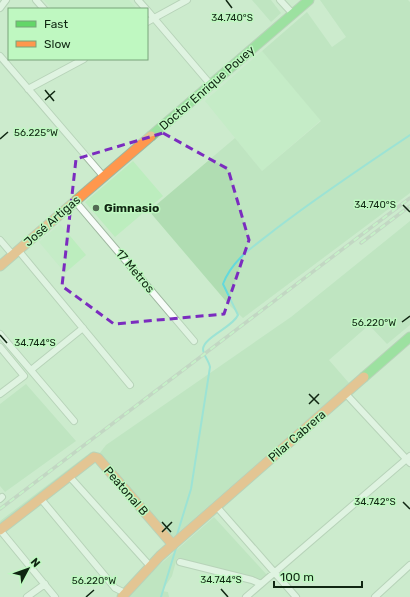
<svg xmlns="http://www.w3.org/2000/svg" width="410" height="597" viewBox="0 0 410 597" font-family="Rubik,sans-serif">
<rect width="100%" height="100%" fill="#ccebcd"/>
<path fill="#bcedbe" d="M 44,0 L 129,0 L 137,9 L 52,9 Z
M 262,51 L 321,120 L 262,171 L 205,101 Z
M 133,161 L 163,196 L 115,237 L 85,202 Z
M 60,224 L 86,255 L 65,273 L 39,242 Z"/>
<path fill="#b0ddb2" d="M 252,0 L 271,0 L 281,13 L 271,22 Z
M 320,0 L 408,0 L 410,2 L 410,193 L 243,318 L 230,306 L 149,211 L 235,138 L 262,171 L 321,121 L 262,51 L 307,12 L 332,47 L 346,37 Z
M 410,221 L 410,325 L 387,344 L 369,325 L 329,360 L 349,383 L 172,538 L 99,454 L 106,445 L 291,317 Z
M 26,384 L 76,441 L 5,492 L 0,486 L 0,404 Z
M 91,452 L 91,455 L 0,526 L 0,521 Z
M 214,517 L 267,575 L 261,580 L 177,558 L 172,576 L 162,591 L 168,592 L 169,597 L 129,597 L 148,575 Z"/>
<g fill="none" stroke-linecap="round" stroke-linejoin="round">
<path stroke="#63d9dc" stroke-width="2" d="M 176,538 L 191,489 L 210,367 C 209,361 203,355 203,349 C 204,337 233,327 238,315 L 223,284 C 233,258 256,245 277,228 C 320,195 365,165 410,135
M 161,597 L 177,545"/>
<defs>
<path id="street" d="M 36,0 L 44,9
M 138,0 L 146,9
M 280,0 L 293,14
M 0,8 L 6,0
M 147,10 L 211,85
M 147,22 L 187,0
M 0,56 L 104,177
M 28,89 L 84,59
M 75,201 L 194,341
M 0,240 L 13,255
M 18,250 L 130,385
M 0,334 L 74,421
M 0,347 L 24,376 L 0,394
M 31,370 L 83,328
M 346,394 L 410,463
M 69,476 L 150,566
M 0,499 L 2,497
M 41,499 L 115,588 L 125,593
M 217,507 L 296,597
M 0,530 L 55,597
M 180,562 L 252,580 L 261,584
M 27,597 L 45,584
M 246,597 L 410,456
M 375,597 L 410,565"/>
<path id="fast" d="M 151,136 L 309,0
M 364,377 L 410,337"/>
<path id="slow" d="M 0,266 L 151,136
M 0,530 L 94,457 L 98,458 L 173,545
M 122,597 L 160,556 L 364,377"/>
</defs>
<use href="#street" stroke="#9eb69f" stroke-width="8"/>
<use href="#fast" stroke="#9eb69f" stroke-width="11"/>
<use href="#slow" stroke="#9eb69f" stroke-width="11"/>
<use href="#street" stroke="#f7fcf8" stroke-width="6"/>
<use href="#fast" stroke="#63d668" stroke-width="9"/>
<use href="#slow" stroke="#ff974d" stroke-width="9"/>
<defs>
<path id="rail" d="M 361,243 L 410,206
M 0,509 L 410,198"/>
</defs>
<use href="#rail" stroke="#b6beb6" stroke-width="3.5"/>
<use href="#rail" stroke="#bff8c1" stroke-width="2" stroke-dasharray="6" stroke-linecap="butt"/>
</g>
<path d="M0 0H410V597H0ZM 163,133 L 228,169 L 249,240 L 224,314 L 114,324 L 62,286 L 76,159 Z" fill="#ccebcd" fill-opacity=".55" fill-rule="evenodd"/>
<path fill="none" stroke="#7b2cbf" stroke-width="3" stroke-dasharray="8 5" stroke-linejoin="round" d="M 163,133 L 228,169 L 249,240 L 224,314 L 114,324 L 62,286 L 76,159 Z"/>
<path fill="none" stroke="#102612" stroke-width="1.5" d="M 226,0 L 232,8M 45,90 L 54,101M 45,100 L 55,91M 0,139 L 8,132M 403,205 L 410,212M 402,322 L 410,316M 0,335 L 7,343M 309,394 L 319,404M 309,404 L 319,394M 403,502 L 410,509M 162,522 L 171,532M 162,532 L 172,522M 221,589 L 228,597M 86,597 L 94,590"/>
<circle fill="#526b53" stroke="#bff8c1" stroke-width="1.5" cx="96" cy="208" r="4"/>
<g text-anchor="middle" stroke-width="3" stroke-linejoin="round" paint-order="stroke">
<g font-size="12" fill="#102612" stroke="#bff8c1">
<text transform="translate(207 88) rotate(-41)" y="4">Doctor Enrique Pouey</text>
<text transform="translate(52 221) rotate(-41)" y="4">José Artigas</text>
<text transform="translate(135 271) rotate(50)" y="4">17 Metros</text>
<text transform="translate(297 436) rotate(-41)" y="4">Pilar Cabrera</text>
<text transform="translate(126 491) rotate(49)" y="4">Peatonal B</text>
</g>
<g font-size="12" font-weight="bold" fill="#102612" stroke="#bff8c1" text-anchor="start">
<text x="104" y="212">Gimnasio</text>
</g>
</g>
<g font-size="10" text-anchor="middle" fill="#102612" stroke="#bff8c1" stroke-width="3" stroke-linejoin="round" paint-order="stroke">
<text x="232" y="21">34.740°S</text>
<text x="36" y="136">56.225°W</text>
<text x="375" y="208">34.740°S</text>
<text x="374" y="326">56.220°W</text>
<text x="35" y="346">34.744°S</text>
<text x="375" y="505">34.742°S</text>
<text x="221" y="583">34.744°S</text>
<text x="94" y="584">56.220°W</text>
</g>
<rect x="8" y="8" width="140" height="52" fill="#bff8c1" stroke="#79a47b"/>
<rect x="16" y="21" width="20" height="6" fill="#63d668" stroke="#79a47b"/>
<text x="44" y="28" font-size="12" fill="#102612">Fast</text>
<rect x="16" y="41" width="20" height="6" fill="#ff974d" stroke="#79a47b"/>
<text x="44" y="48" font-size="12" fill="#102612">Slow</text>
<g transform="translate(28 569) rotate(49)" stroke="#bff8c1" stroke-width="3" paint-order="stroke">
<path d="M0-3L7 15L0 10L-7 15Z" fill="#102612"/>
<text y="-6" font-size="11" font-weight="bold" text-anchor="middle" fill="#102612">N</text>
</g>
<path d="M274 581v6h88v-6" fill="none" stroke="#102612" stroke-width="2"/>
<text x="280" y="581" font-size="12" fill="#102612" stroke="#bff8c1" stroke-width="3" paint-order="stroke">100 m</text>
</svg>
